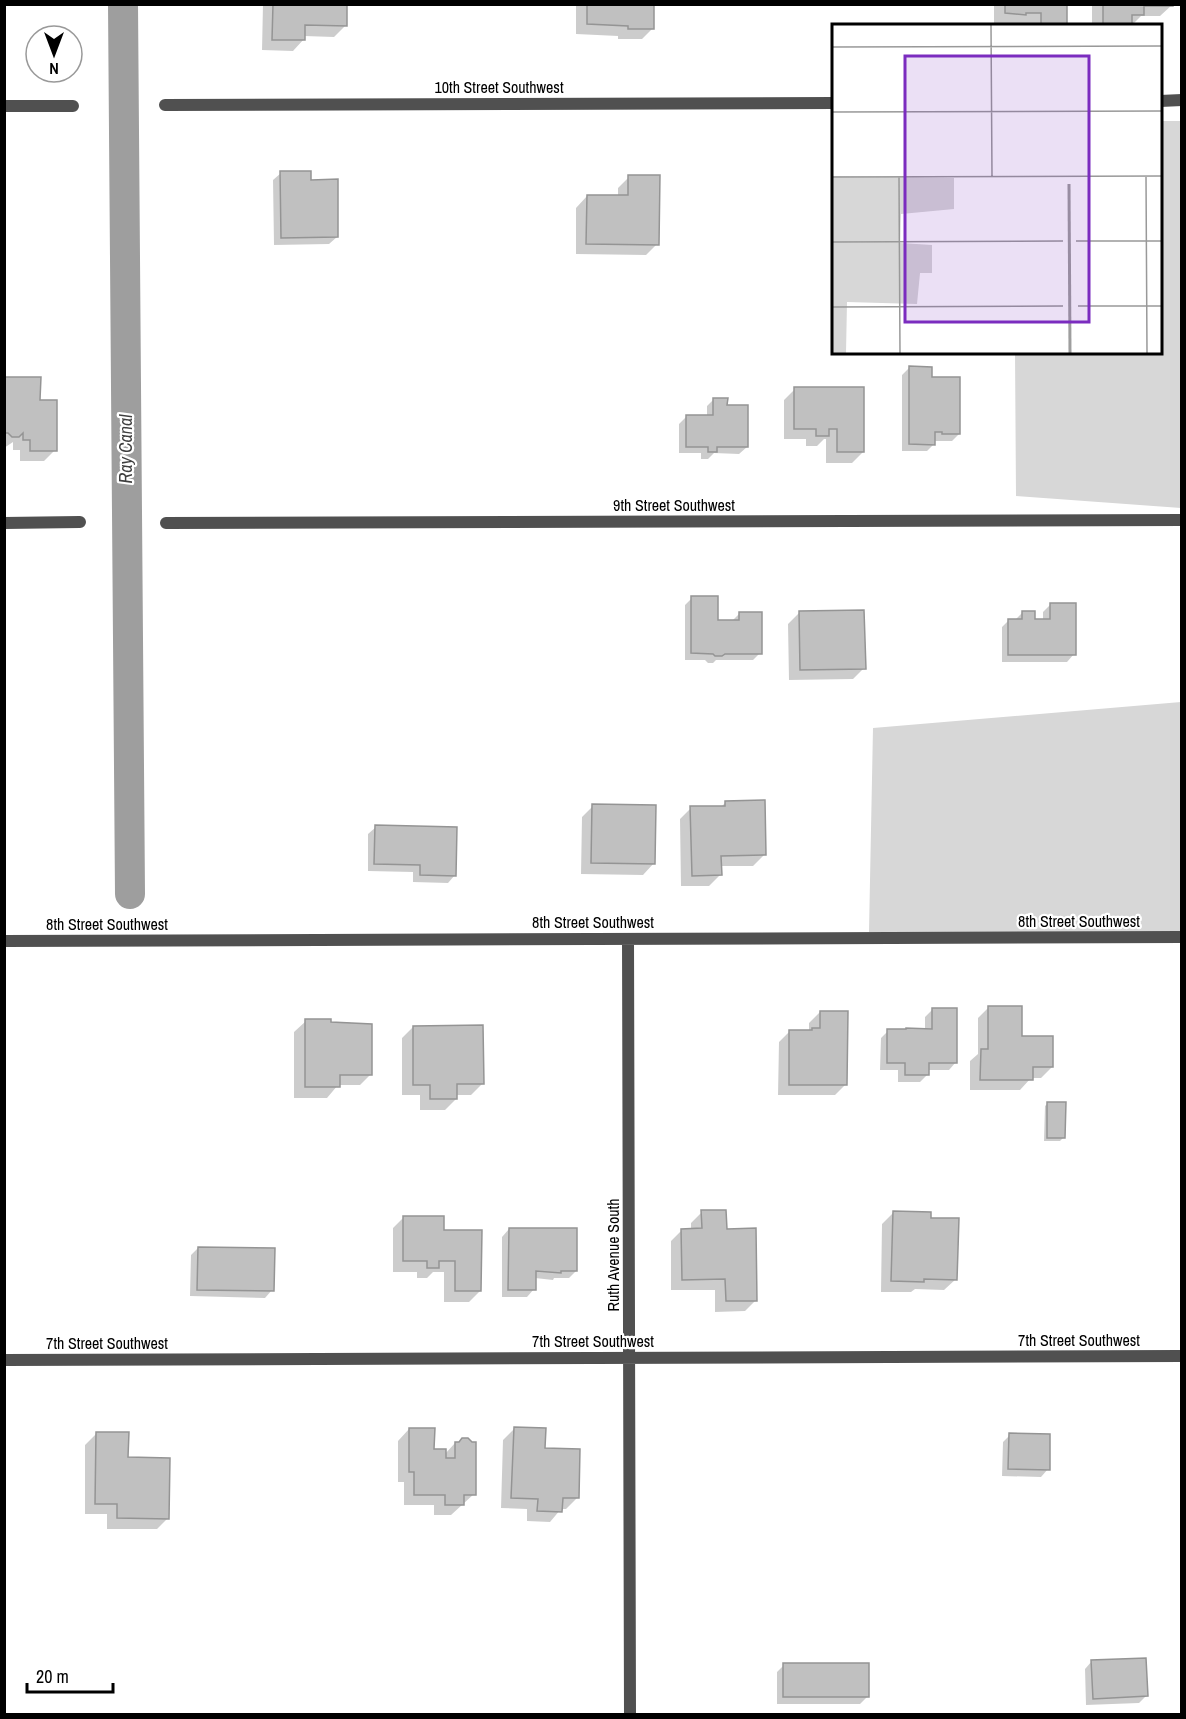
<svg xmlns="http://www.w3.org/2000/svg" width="1186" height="1719" viewBox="0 0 1186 1719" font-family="'Archivo Narrow',sans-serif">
<rect width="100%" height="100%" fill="#fff"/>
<path fill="#d7d7d7" d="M 1161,121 L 1181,121 L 1181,508 L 1016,496 L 1015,353 L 1160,352 Z
M 1181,702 L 1181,936 L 869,932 L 873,728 Z"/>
<path fill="#0003" d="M 263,4 L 346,4 L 345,26 L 334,37 L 304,36 L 304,39 L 293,51 L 262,50 Z
M 576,4 L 653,4 L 653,28 L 642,39 L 618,39 L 618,36 L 576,34 Z
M 994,4 L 1066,4 L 1066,26 L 994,23 Z
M 1092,4 L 1172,4 L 1172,5 L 1160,16 L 1141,16 L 1131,26 L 1092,26 Z
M 281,173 L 310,181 L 337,237 L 329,244 L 274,245 L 273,180 Z
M 629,177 L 657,244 L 646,255 L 576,254 L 576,208 L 587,196 L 618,197 L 618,188 Z
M 909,368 L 930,379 L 959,434 L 952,441 L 934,441 L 934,444 L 927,451 L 902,451 L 902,375 Z
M 4,378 L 39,401 L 55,450 L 44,461 L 20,461 L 20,450 L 13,450 L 13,442 L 4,448 Z
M 795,389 L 863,452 L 852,463 L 826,463 L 826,439 L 824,439 L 817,446 L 806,446 L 806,439 L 784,439 L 784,400 Z
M 714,399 L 726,407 L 747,447 L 739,454 L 714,453 L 708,459 L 701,459 L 701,453 L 679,453 L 679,424 L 686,417 L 707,417 L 707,406 Z
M 692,598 L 716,621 L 732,621 L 740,613 L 760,653 L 753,660 L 716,660 L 713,663 L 708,663 L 705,660 L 685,660 L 685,605 Z
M 1051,604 L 1074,654 L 1067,662 L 1002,662 L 1002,627 L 1009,620 L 1015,620 L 1023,612 L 1034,620 L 1043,620 L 1043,612 Z
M 799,613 L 864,668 L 853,679 L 789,680 L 788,624 Z
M 726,802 L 764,855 L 753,866 L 720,866 L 720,875 L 709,886 L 681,886 L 680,819 L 691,808 L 721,807 Z
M 593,806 L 654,863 L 643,875 L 581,874 L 582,817 Z
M 376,827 L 455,875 L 448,883 L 413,882 L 413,872 L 368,871 L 368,834 Z
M 989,1007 L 1052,1067 L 1041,1078 L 1031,1078 L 1020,1090 L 970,1090 L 970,1061 L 978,1054 L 978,1018 Z
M 932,1010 L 956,1062 L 949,1070 L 927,1070 L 927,1075 L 920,1082 L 898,1082 L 898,1070 L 880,1070 L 881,1038 L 888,1031 L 925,1031 L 925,1017 Z
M 820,1012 L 846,1084 L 835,1095 L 778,1095 L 779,1042 L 790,1031 L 809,1031 L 809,1023 Z
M 306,1021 L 371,1074 L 360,1085 L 338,1085 L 327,1098 L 294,1098 L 294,1032 Z
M 413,1027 L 482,1084 L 471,1095 L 456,1095 L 456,1099 L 445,1110 L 420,1110 L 420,1095 L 402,1095 L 402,1038 Z
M 1048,1103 L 1064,1137 L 1060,1141 L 1044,1141 L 1045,1106 Z
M 702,1212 L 725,1230 L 756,1300 L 745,1311 L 715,1312 L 715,1290 L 671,1290 L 671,1241 L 682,1230 L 691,1230 L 691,1223 Z
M 893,1213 L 956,1279 L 944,1290 L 915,1289 L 911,1292 L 881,1292 L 882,1224 Z
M 404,1217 L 443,1232 L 480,1291 L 469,1302 L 444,1302 L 444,1272 L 433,1272 L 427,1278 L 417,1278 L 417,1272 L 393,1272 L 393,1228 Z
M 509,1229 L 576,1271 L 569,1278 L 554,1278 L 553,1280 L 535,1278 L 534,1289 L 527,1297 L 502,1297 L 502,1237 Z
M 198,1248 L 272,1290 L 265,1298 L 190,1296 L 191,1255 Z
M 409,1429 L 433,1450 L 445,1454 L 455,1443 L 459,1443 L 474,1494 L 451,1515 L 434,1515 L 434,1505 L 404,1505 L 404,1482 L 398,1482 L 398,1441 Z
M 514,1429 L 543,1449 L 577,1498 L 566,1509 L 561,1509 L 550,1522 L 527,1521 L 527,1509 L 501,1508 L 503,1440 Z
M 96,1434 L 127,1459 L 168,1518 L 157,1529 L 107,1529 L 107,1514 L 85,1514 L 85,1445 Z
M 1010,1435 L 1048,1469 L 1041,1477 L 1002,1476 L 1003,1442 Z
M 1092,1661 L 1146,1696 L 1139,1703 L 1086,1705 L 1085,1669 Z
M 784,1665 L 867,1697 L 860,1704 L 777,1704 L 777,1672 Z"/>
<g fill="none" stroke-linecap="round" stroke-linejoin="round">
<path stroke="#9e9e9e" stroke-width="30" d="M 123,4 L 130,894"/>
</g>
<path fill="#c0c0c0" stroke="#949494" stroke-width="1.5" d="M 273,4 L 347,4 L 347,26 L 305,25 L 305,40 L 272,40 Z
M 587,4 L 654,4 L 654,29 L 628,29 L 628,26 L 587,24 Z
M 1005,4 L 1067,4 L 1067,26 L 1041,26 L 1041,13 L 1026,13 L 1026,15 L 1005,13 Z
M 1103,4 L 1173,4 L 1173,6 L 1144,6 L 1144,15 L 1132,15 L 1132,26 L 1103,26 Z
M 280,171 L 311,171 L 311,180 L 338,179 L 338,237 L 281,238 Z
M 628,175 L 660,175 L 659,245 L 586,244 L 587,195 L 628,195 Z
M 909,366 L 932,367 L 932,377 L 960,377 L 960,434 L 942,434 L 942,432 L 935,432 L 935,445 L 909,444 Z
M 4,377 L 41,377 L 40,400 L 57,400 L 57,451 L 30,451 L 30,440 L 23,440 L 23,433 L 19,437 L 12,437 L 8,433 L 4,433 Z
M 794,387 L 864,387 L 864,452 L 837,452 L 837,429 L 829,429 L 829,436 L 816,436 L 816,429 L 794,429 Z
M 713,398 L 728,398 L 727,405 L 748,405 L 748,447 L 717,447 L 717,452 L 708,452 L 708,447 L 686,447 L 686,415 L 713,415 Z
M 691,596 L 718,596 L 718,620 L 739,620 L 739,612 L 762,612 L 762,654 L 725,654 L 722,656 L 715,656 L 713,654 L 691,653 Z
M 1050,603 L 1076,603 L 1076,655 L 1008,655 L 1008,619 L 1022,619 L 1022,611 L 1035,611 L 1035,619 L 1050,619 Z
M 864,610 L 866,669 L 800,670 L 799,611 Z
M 765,800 L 766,855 L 721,856 L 722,875 L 692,876 L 690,806 L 725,806 L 725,801 Z
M 592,804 L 656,805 L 655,864 L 591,863 Z
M 375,825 L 457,827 L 456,876 L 420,875 L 420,865 L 374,864 Z
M 988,1006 L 1022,1006 L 1022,1036 L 1053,1036 L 1053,1067 L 1033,1067 L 1033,1080 L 980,1080 L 981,1049 L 988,1049 Z
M 932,1008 L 957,1008 L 957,1063 L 929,1063 L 929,1075 L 905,1075 L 905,1063 L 887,1063 L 887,1029 L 906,1029 L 906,1028 L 932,1029 Z
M 820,1011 L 848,1011 L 847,1085 L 789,1085 L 789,1030 L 812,1030 L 812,1028 L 820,1028 Z
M 305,1019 L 331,1019 L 331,1022 L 372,1024 L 372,1075 L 340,1075 L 340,1087 L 305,1087 Z
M 483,1025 L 484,1084 L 457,1084 L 457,1099 L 430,1099 L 430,1085 L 413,1085 L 413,1026 Z
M 1047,1102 L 1066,1102 L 1065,1138 L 1047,1138 Z
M 701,1210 L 726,1210 L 727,1229 L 756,1228 L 757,1301 L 726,1301 L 725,1279 L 682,1280 L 681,1229 L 702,1228 Z
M 893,1211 L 931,1212 L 931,1218 L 959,1218 L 957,1280 L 924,1279 L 924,1282 L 891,1281 Z
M 403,1216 L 444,1216 L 444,1230 L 482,1230 L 481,1291 L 455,1291 L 455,1261 L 439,1261 L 439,1268 L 427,1268 L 427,1261 L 403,1261 Z
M 509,1228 L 577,1228 L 577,1271 L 561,1271 L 561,1273 L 536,1271 L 536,1290 L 508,1290 Z
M 198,1247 L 275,1248 L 274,1291 L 197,1290 Z
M 514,1427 L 546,1428 L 545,1448 L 580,1449 L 579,1498 L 563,1498 L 562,1512 L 537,1511 L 538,1499 L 511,1498 Z
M 409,1428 L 435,1428 L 434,1449 L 446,1449 L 446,1458 L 455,1458 L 455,1442 L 459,1442 L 462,1438 L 468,1438 L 472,1442 L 476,1442 L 476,1495 L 464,1495 L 464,1505 L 445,1505 L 445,1495 L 414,1495 L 414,1472 L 409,1472 Z
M 96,1432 L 129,1432 L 128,1457 L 170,1458 L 169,1519 L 117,1518 L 117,1504 L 95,1504 Z
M 1009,1433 L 1050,1434 L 1050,1470 L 1008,1469 Z
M 1146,1658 L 1148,1696 L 1093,1699 L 1091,1660 Z
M 783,1663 L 869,1663 L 869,1697 L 783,1697 Z"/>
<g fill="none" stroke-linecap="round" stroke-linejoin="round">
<path stroke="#505050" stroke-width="12" d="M 1160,101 L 1182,100
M 165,105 L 834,103
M 4,106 L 73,106
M 4,523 L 80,522
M 166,523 L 1182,520
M 628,939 L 630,1714
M 4,941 L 1182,937
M 4,1360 L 1182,1356"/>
</g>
<g text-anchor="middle" stroke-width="4.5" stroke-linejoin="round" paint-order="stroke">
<g font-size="16" fill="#000" stroke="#fff">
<text x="499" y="93">10th Street Southwest</text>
<text x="674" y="511">9th Street Southwest</text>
<text x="1079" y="927">8th Street Southwest</text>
<text x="593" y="928">8th Street Southwest</text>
<text x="107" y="930">8th Street Southwest</text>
<text transform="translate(613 1255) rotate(-90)" y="6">Ruth Avenue South</text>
<text x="1079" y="1346">7th Street Southwest</text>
<text x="593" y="1347">7th Street Southwest</text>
<text x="107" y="1349">7th Street Southwest</text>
</g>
<g font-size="18" font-style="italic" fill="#3f3f3f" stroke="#fff">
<text transform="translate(126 449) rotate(-90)" y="6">Ray Canal</text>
</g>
</g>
<g transform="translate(832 24)">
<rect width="330" height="330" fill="#fff"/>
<path d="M 0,152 L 122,154 L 122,185 L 69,190 L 68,219 L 100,221 L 100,249 L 88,249 L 85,280 L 15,278 L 14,329 L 0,329 Z" fill="#d7d7d7"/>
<path fill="none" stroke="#9e9e9e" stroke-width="3" d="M 237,160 L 238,329"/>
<path fill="none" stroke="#999" stroke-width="1.5" d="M 159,1 L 160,153M 0,23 L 330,22M 0,88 L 330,87M 314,152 L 315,329M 0,153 L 330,152M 67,153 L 68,329M 244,217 L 330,217M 0,218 L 231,217M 246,282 L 330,282M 0,283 L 231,282"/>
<path fill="#7b2cbf" fill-opacity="0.15" stroke="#7b2cbf" stroke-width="3" d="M 73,32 L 257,32 L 257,298 L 73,298 Z"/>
<rect width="330" height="330" fill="none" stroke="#000" stroke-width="3"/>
</g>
<rect width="1186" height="1719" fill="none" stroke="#000000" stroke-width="12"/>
<g transform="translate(54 54) rotate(180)"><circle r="28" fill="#ffffff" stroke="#999999" stroke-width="1.5"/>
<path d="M0-4.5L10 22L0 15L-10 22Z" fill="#000000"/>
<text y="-9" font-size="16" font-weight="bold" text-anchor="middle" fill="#000000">N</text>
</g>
<path d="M27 1683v9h86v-9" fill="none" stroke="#000000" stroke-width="3"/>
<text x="36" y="1683" font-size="18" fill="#000000" stroke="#ffffff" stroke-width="4.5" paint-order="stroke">20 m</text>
</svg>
